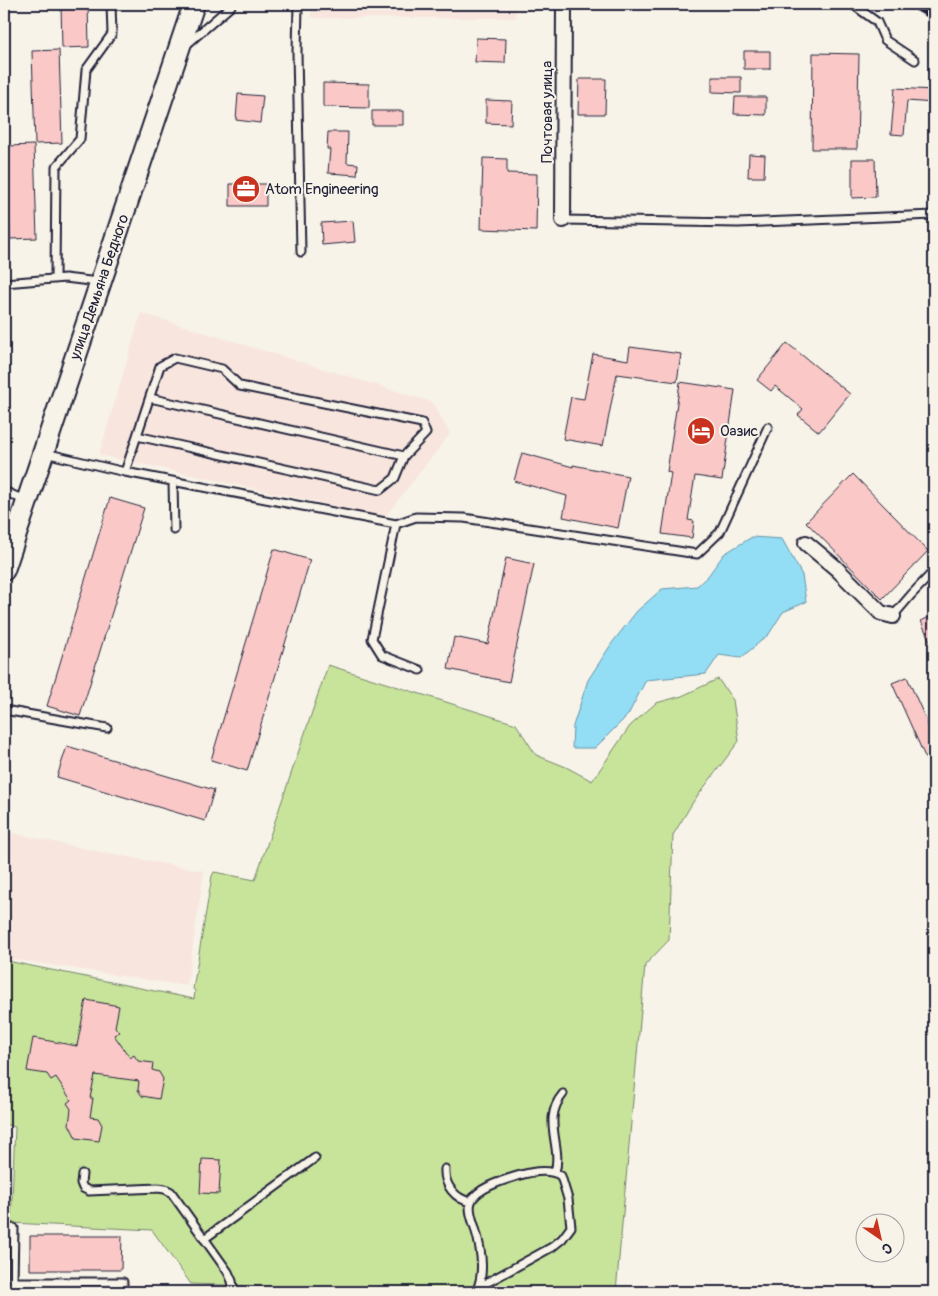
<svg xmlns="http://www.w3.org/2000/svg" width="938" height="1296" viewBox="0 0 938 1296" font-family="Pangolin,sans-serif">
<rect width="100%" height="100%" fill="#f7f3e8"/>
<filter id="ink" filterUnits="userSpaceOnUse"><feTurbulence type="fractalNoise" baseFrequency=".02" numOctaves="2"/><feDisplacementMap in="SourceGraphic" scale="10" xChannelSelector="R" yChannelSelector="G"/><feConvolveMatrix kernelMatrix="1 2 1 2 8 2 1 2 1" color-interpolation-filters="sRGB"/></filter>
<g filter="url(#ink)">
<path fill="#f8e6de" d="M 311,4 L 516,4 L 516,18 L 311,18 Z
M 141,313 L 432,402 L 450,434 L 385,517 L 99,455 Z
M 4,831 L 91,850 L 204,871 L 187,986 L 4,958 Z"/>
<path fill="#c8e49b" stroke="#75836b" d="M 328,665 L 516,724 L 536,755 L 566,767 L 592,781 L 630,726 L 656,703 L 682,696 L 718,679 L 733,700 L 739,741 L 693,802 L 673,835 L 669,940 L 645,965 L 616,1292 L 445,1292 L 191,1284 L 152,1230 L 11,1223 L 15,1127 L 4,1124 L 4,976 L 7,961 L 194,999 L 195,991 L 193,989 L 212,876 L 214,872 L 255,880 Z"/>
<path fill="#93def4" stroke="#6693aa" d="M 752,537 L 782,539 L 802,575 L 806,602 L 783,612 L 769,634 L 741,658 L 719,655 L 706,674 L 646,680 L 628,715 L 595,748 L 572,748 L 573,726 L 588,680 L 612,643 L 637,611 L 662,589 L 697,586 L 708,576 L 724,554 Z"/>
<path fill="#fac9c7" stroke="#22223b" d="M 61,4 L 88,4 L 89,47 L 62,48 Z
M 476,38 L 506,39 L 505,63 L 475,62 Z
M 59,50 L 62,143 L 35,144 L 32,51 Z
M 744,51 L 770,51 L 770,69 L 744,69 Z
M 813,53 L 859,54 L 857,149 L 812,149 Z
M 712,77 L 741,77 L 741,93 L 712,92 Z
M 579,79 L 606,79 L 605,114 L 578,114 Z
M 323,83 L 369,84 L 369,108 L 323,107 Z
M 895,88 L 934,90 L 934,103 L 907,101 L 904,135 L 891,134 Z
M 238,94 L 263,96 L 260,123 L 236,120 Z
M 735,97 L 766,97 L 766,115 L 734,114 Z
M 486,100 L 512,101 L 511,124 L 486,123 Z
M 372,111 L 403,111 L 403,125 L 372,125 Z
M 328,132 L 348,132 L 347,163 L 358,164 L 357,175 L 328,173 L 330,149 L 327,149 Z
M 34,145 L 37,238 L 10,239 L 7,146 Z
M 749,154 L 765,155 L 764,177 L 748,177 Z
M 483,158 L 507,159 L 507,173 L 537,174 L 536,231 L 481,229 Z
M 852,159 L 875,159 L 876,197 L 852,198 Z
M 230,184 L 266,184 L 266,206 L 230,206 Z
M 353,221 L 355,242 L 322,245 L 321,223 Z
M 787,343 L 850,394 L 819,432 L 798,415 L 803,409 L 775,386 L 771,391 L 757,380 Z
M 630,347 L 681,354 L 677,382 L 617,374 L 603,446 L 563,439 L 571,397 L 584,399 L 593,354 L 628,360 Z
M 680,382 L 735,390 L 722,480 L 695,476 L 688,520 L 694,521 L 692,538 L 662,534 L 671,473 L 667,472 Z
M 522,453 L 573,467 L 573,465 L 628,476 L 618,528 L 563,517 L 567,496 L 514,481 Z
M 853,474 L 928,551 L 882,599 L 806,522 Z
M 110,498 L 144,508 L 80,716 L 47,706 Z
M 274,549 L 310,560 L 247,771 L 211,760 Z
M 506,558 L 534,564 L 509,682 L 448,669 L 454,637 L 488,644 Z
M 934,615 L 934,651 L 921,621 Z
M 907,677 L 934,738 L 934,777 L 892,683 Z
M 67,746 L 214,790 L 205,821 L 57,777 Z
M 86,1000 L 119,1006 L 115,1027 L 119,1032 L 114,1035 L 130,1058 L 134,1055 L 138,1061 L 153,1063 L 152,1070 L 159,1072 L 163,1079 L 159,1099 L 142,1096 L 138,1090 L 139,1081 L 95,1075 L 90,1098 L 93,1098 L 90,1117 L 98,1118 L 102,1125 L 99,1141 L 76,1138 L 69,1124 L 71,1109 L 67,1103 L 71,1100 L 56,1077 L 51,1080 L 47,1074 L 27,1071 L 33,1038 L 77,1046 Z
M 202,1159 L 221,1160 L 219,1194 L 200,1193 Z
M 30,1236 L 122,1236 L 121,1270 L 30,1270 Z"/>
<g fill="none" stroke-linecap="round" stroke-linejoin="round">
<defs>
<path id="service" d="M 298,4 L 297,52 L 301,252
M 852,4 L 877,22 L 885,40 L 915,60
M 186,45 L 231,6 L 231,4
M 563,220 L 738,223 L 934,215
M 55,279 L 56,167 L 80,139 L 86,70 L 112,34 L 111,4
M 4,283 L 65,278 L 98,282
M 137,436 L 380,490 L 395,478 L 404,456
M 45,453 L 125,472 L 396,524 L 416,517 L 464,518 L 697,554 L 720,532 L 768,427
M 125,472 L 160,366 L 175,358 L 222,369 L 240,386 L 422,423 L 426,433 L 404,456 L 150,398
M 173,482 L 174,530
M 4,491 L 26,501
M 396,524 L 372,639 L 382,655 L 420,670
M 893,616 L 911,595 L 934,571
M 4,710 L 107,728
M 445,1169 C 444,1185 455,1199 471,1202
M 555,1172 C 563,1146 541,1120 563,1094
M 82,1174 L 81,1183 L 83,1188 L 89,1191 L 158,1188 L 165,1189 L 171,1192 L 228,1272 L 232,1281 L 234,1292
M 14,1228 L 13,1282 L 123,1282 L 123,1292
M 204,1239 L 315,1158
M 476,1292 C 486,1273 481,1248 475,1228 C 473,1221 468,1210 471,1202 C 476,1188 504,1180 517,1176 C 530,1172 549,1168 561,1176 L 568,1199 L 571,1227 L 562,1239 L 552,1247 L 479,1287"/>
<path id="minor" d="M 563,220 L 564,4
M 806,543 L 836,568 L 881,613 L 893,616"/>
<path id="secondary" d="M 4,570 L 194,4"/>
</defs>
<use href="#service" stroke="#22223b" stroke-width="11"/>
<use href="#minor" stroke="#22223b" stroke-width="18"/>
<use href="#secondary" stroke="#22223b" stroke-width="24"/>
<use href="#service" stroke="#f7f3e8" stroke-width="7"/>
<use href="#minor" stroke="#f7f3e8" stroke-width="14"/>
<use href="#secondary" stroke="#f7f3e8" stroke-width="20"/>
<defs>
<path id="rail" d="M 909,4 L 934,18"/>
</defs>
<use href="#rail" stroke="#22223b" stroke-width="5.5"/>
<use href="#rail" stroke="#f7f3e8" stroke-width="4" stroke-dasharray="11" stroke-linecap="butt"/>
</g>
</g>
<defs>
<symbol id="office-disc" viewBox="-11 -11 22 22"><circle r="9.5" fill="#c8321e" stroke="#f7f3e8"/><path d="M-6-3h4V-5.5h4V-3h4V5H-6ZM-1-4.5V-3h2v-1.5ZM-6 0V1H6V0Z" fill="#fff"/></symbol>
<symbol id="hotel-disc" viewBox="-11 -11 22 22"><circle r="9.5" fill="#c8321e" stroke="#f7f3e8"/><path d="M-6-4.5h1.5V1H6V5H4.5V3h-9V5H-6ZM-4 0a1.8 1.8 0 1 1 3.6 0ZM.5 0V-2.5h3Q6-2.5 6 0Z" fill="#fff"/></symbol>
</defs>
<g fill-rule="evenodd">
<use href="#office-disc" x="230" y="173" width="32" height="32"/>
<use href="#hotel-disc" x="685" y="415" width="32" height="32"/>
</g>
<g text-anchor="middle" stroke-width="4" stroke-linejoin="round" paint-order="stroke">
<g font-size="15" fill="#22223b" stroke="#f7f3e8">
<text transform="translate(547 112) rotate(-90)" y="5">Почтовая улица</text>
<text transform="translate(99 287) rotate(-71)" y="5">улица Демьяна Бедного</text>
</g>
<g font-size="15" fill="#22223b" stroke="#f7f3e8" text-anchor="start">
<text x="265" y="194">Atom Engineering</text>
<text x="720" y="436">Оазис</text>
</g>
</g>
<rect width="938" height="1296" fill="none" stroke="#f7f3e8" stroke-width="20"/>
<rect x="10" y="10" width="918" height="1276" fill="none" stroke="#22223b" stroke-width="2" filter="url(#ink)"/>
<g transform="translate(880 1238) rotate(146)"><circle r="24" fill="#f7f3e8" stroke="#a29fa3"/>
<path d="M0-4L9 19L0 12L-9 19Z" fill="#c8321e"/>
<text y="-8" font-size="14" font-weight="bold" text-anchor="middle" fill="#22223b">С</text>
</g>
</svg>
